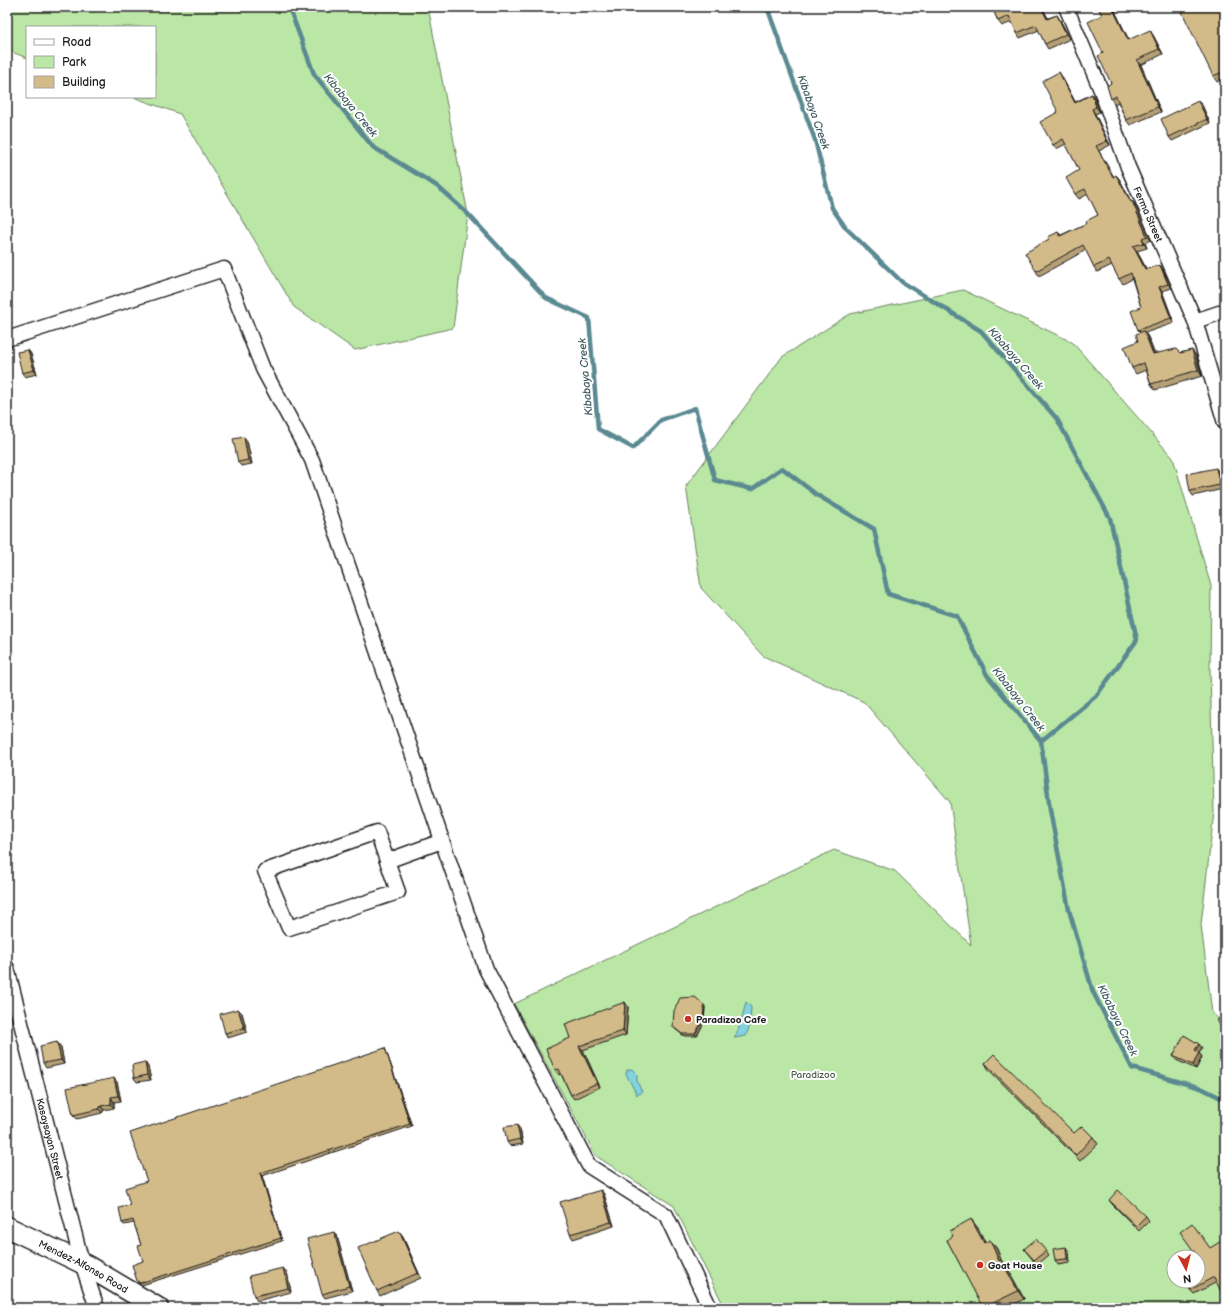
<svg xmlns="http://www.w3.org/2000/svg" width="1232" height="1315" viewBox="0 0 1232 1315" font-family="'Balsamiq Sans',sans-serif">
<rect width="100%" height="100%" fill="#fff"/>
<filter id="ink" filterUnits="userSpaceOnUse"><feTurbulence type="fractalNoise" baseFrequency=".025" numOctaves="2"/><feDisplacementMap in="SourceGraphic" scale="8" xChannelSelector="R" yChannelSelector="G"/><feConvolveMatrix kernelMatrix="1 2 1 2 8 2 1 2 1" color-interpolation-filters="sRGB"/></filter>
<g filter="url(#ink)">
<path fill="#bae7a5" stroke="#6b8260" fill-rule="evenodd" d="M 7,7 L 428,7 L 468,214 L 453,328 L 355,350 L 294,307 L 180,114 L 133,97 L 155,97 L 155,27 L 27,27 L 27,58 L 7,50 Z
M 963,290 L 1072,342 L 1173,458 L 1211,586 L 1210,670 L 1214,812 L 1201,925 L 1212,1013 L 1225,1024 L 1225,1308 L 725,1308 L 674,1206 L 596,1156 L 514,1004 L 834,850 L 895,871 L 971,945 L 950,802 L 864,702 L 763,656 L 701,588 L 686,486 L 782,357 L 850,314 ZM 1174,1257 L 1198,1257 L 1198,1281 L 1174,1281 Z"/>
<path fill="#83d2df" stroke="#5a8991" d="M 746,1002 L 751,1007 L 750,1025 L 746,1036 L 734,1038 C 740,1029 743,1013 746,1002 Z
M 632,1069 L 637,1074 L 637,1081 L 642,1092 L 637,1095 L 626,1074 L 627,1070 Z"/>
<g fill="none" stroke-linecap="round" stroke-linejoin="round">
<path stroke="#5a8991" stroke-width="4.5" d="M 289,7 L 314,74 L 373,147 L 437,186 L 468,214 L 546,298 L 589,318 L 598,429 L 633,448 L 661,420 L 695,408 L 715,480 L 752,489 L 782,468 L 817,495 L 874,529 L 888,594 L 957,616 L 987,675 L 1041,741 L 1050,810 L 1069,910 L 1093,992 L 1132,1068 L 1201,1088 L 1225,1100
M 767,7 L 815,140 L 832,208 L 846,228 L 902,282 L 981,331 L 1057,419 L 1110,518 L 1137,640 L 1096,696 L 1041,741"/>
<defs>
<g id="street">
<path id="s1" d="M 1066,7 L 1101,90 L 1128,167 L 1195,321 L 1225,423"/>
<path d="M 1195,321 L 1225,311"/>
<path d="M 7,339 L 224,269 L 263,369 L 312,460 L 486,969 L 589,1166 L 666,1215 L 710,1308"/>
<path d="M 377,832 L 398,892 L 289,928 L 265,871 Z"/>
<path d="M 387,861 L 442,841"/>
<path id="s2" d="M 7,968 L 82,1263 L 97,1308"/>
</g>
<g id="secondary">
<path id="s3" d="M 7,1227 L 82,1263 L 158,1308"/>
</g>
</defs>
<use href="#street" stroke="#1c1c1c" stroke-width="17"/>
<use href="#secondary" stroke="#1c1c1c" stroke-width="23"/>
<use href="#street" stroke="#fff" stroke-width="14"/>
<use href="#secondary" stroke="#fff" stroke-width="20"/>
</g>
<path fill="#b5a076" stroke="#1c1c1c" d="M 992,7 L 1042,7 L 1048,18 L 1057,15 L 1060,20 L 1070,39 L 1048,49 L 1045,44 L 1039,30 L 1020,38 L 1017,33 L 1012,22 L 1002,26 L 998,21 Z
M 1098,7 L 1125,7 L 1115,11 L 1129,40 L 1153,35 L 1163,54 L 1141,65 L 1161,112 L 1130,125 L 1126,120 L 1118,102 L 1115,104 L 1111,99 L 1111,83 L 1103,53 L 1102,15 Z
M 1225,7 L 1225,78 L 1217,82 L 1213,76 Z
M 1059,72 L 1062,77 L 1075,102 L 1092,94 L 1095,99 L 1100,112 L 1095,114 L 1110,145 L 1099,151 L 1114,177 L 1116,175 L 1120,180 L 1131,202 L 1136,206 L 1151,240 L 1145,243 L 1147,248 L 1137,251 L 1146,269 L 1160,265 L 1163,270 L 1172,288 L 1162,291 L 1174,323 L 1145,333 L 1148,337 L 1154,353 L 1180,353 L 1192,350 L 1196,356 L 1202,376 L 1155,390 L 1151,384 L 1146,370 L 1136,374 L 1132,368 L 1140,332 L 1138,330 L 1141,307 L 1132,279 L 1123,284 L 1119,279 L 1112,265 L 1097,272 L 1094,267 L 1086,250 L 1039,276 L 1036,271 L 1049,239 L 1058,232 L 1061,235 L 1087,223 L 1098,215 L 1088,194 L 1079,199 L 1075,194 L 1079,170 L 1066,144 L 1056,149 L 1053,145 L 1058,112 Z
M 1198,101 L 1202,105 L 1210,123 L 1172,141 L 1169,137 Z
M 28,350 L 31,354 L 37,374 L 25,377 L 22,373 Z
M 244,437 L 247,441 L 252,464 L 241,466 L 238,462 Z
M 1216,468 L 1219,473 L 1223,489 L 1193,496 L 1190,491 Z
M 704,1005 L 705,1007 L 704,1022 L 697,1036 L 684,1036 L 675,1029 L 673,1027 Z
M 628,1007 L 626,1035 L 583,1050 L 600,1087 L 574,1099 L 571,1095 L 561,1074 L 559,1075 L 555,1070 L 570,1038 Z
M 242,1013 L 247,1032 L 228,1038 L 225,1033 Z
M 61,1047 L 64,1064 L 46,1068 L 43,1063 Z
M 385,1048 L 386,1051 L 412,1126 L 262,1176 L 282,1241 L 142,1285 L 139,1283 L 137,1281 L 143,1261 L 141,1245 L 134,1223 L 124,1225 L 122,1223 L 130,1205 L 147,1181 Z
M 1202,1048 L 1199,1053 L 1202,1057 L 1196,1069 L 1176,1060 L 1173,1056 Z
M 145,1062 L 148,1067 L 151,1080 L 137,1082 L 134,1078 Z
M 985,1063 L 1074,1133 L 1093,1137 L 1098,1144 L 1080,1161 L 989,1070 Z
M 117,1082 L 121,1101 L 114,1102 L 114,1108 L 104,1110 L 102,1113 L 77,1119 L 73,1115 Z
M 520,1129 L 523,1144 L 510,1146 L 507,1142 Z
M 604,1194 L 614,1226 L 573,1239 L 570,1234 Z
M 1109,1200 L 1146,1216 L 1149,1221 L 1139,1231 L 1112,1204 Z
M 978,1228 L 985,1243 L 990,1240 L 997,1249 L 1001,1260 L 1008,1269 L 1024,1299 L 1007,1308 L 984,1308 L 947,1240 Z
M 399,1231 L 402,1235 L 421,1278 L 380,1296 L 377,1291 Z
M 337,1236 L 352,1291 L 325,1298 L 322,1294 Z
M 1210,1248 L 1217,1282 L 1194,1294 L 1190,1290 Z
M 1024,1249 L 1046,1251 L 1049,1255 L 1037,1265 Z
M 1069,1252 L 1070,1263 L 1058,1265 L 1055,1260 Z
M 283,1268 L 287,1272 L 291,1292 L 257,1301 L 254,1296 Z"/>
<path fill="#948260" stroke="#1c1c1c" d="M 1041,7 L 1042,7 L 1051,24 L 1047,19 Z
M 1112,7 L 1115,11 L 1131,46 L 1128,40 Z
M 1057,15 L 1060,20 L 1070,39 L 1066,34 Z
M 1150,30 L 1153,35 L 1163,54 L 1159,49 Z
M 1137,60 L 1141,65 L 1161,112 L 1158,107 Z
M 1059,72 L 1062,77 L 1078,107 L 1075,103 Z
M 1092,94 L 1095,99 L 1100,112 L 1096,107 Z
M 1198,101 L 1202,105 L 1210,123 L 1207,119 Z
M 1092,109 L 1095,114 L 1110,145 L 1107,141 Z
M 1116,175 L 1120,180 L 1134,207 L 1131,202 Z
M 1132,201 L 1136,206 L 1151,240 L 1147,236 Z
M 1142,238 L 1145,243 L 1147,248 L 1144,243 Z
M 1133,246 L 1137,251 L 1149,274 L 1145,269 Z
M 1160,265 L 1163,270 L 1172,288 L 1168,284 Z
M 1159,287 L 1162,291 L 1174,323 L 1171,318 Z
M 1144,331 L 1148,337 L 1157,360 L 1153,354 Z
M 28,350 L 31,354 L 37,374 L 34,370 Z
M 1192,350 L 1196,356 L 1202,376 L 1198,370 Z
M 244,437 L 247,441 L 252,464 L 248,460 Z
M 1216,468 L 1219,473 L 1223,489 L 1220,485 Z
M 625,1002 L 628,1007 L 626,1035 L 623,1031 Z
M 704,1005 L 705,1007 L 704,1022 L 697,1036 L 695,1034 Z
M 238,1009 L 242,1013 L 247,1032 L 244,1028 Z
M 57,1042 L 61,1047 L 64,1064 L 61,1060 Z
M 1199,1044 L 1202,1048 L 1199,1053 L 1202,1057 L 1196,1069 L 1193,1065 L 1195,1050 Z
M 579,1046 L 583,1050 L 600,1087 L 597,1083 Z
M 385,1048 L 386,1051 L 412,1126 L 410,1124 Z
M 145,1062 L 148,1067 L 151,1080 L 147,1075 Z
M 114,1078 L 117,1082 L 121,1101 L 118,1096 Z
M 111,1097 L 114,1102 L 114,1108 L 111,1104 Z
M 101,1106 L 104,1110 L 102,1113 L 99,1109 Z
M 517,1125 L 520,1129 L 523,1144 L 520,1139 Z
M 260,1173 L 262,1176 L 282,1241 L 281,1238 Z
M 601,1190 L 604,1194 L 614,1226 L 611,1222 Z
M 971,1219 L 978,1228 L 990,1252 L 984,1243 Z
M 399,1231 L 402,1235 L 421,1278 L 418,1273 Z
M 334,1232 L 337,1236 L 352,1291 L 349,1286 Z
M 990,1240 L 997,1249 L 1005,1270 L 999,1261 Z
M 1066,1247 L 1069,1252 L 1070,1263 L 1067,1259 Z
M 1001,1260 L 1008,1269 L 1024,1299 L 1018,1291 Z
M 283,1268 L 287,1272 L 291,1292 L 288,1288 Z"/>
<path fill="#d3ba89" stroke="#1c1c1c" d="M 992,7 L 1041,7 L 1047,19 L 1057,15 L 1066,34 L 1045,44 L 1036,25 L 1017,33 L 1009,16 L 998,21 Z
M 1098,7 L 1112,7 L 1128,40 L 1150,30 L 1159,49 L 1137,60 L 1158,107 L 1126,120 L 1116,96 L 1111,99 L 1107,86 L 1111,83 L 1098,56 L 1103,53 L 1088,22 L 1102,15 Z
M 1192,7 L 1225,7 L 1225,71 L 1213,76 L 1182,12 Z
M 1059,72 L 1075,103 L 1092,94 L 1096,107 L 1092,109 L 1107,141 L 1096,146 L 1113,177 L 1116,175 L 1131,202 L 1132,201 L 1147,236 L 1142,238 L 1144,243 L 1133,246 L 1145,269 L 1160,265 L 1168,284 L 1159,287 L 1171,318 L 1138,330 L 1131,311 L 1141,307 L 1131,273 L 1119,279 L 1109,260 L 1094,267 L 1083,245 L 1036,271 L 1025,253 L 1049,239 L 1048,237 L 1058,232 L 1060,236 L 1087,223 L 1086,221 L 1098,215 L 1085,189 L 1075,194 L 1066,178 L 1079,170 L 1063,139 L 1053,145 L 1040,122 L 1058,112 L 1042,81 Z
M 1198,101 L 1207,119 L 1169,137 L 1161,119 Z
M 1144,331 L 1153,354 L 1176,349 L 1180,353 L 1192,350 L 1198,370 L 1151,384 L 1144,363 L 1132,368 L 1124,347 L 1138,341 L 1136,334 Z
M 28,350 L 34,370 L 22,373 L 17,352 Z
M 244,437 L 248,460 L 238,462 L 233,439 Z
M 1216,468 L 1220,485 L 1190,491 L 1187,474 Z
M 1221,738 L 1225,738 L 1225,755 Z
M 695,997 L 704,1005 L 703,1020 L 695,1034 L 682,1034 L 673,1027 L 674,1011 L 680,998 Z
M 625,1002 L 623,1031 L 579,1046 L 597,1083 L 571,1095 L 559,1069 L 555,1070 L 546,1049 L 570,1038 L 565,1024 Z
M 238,1009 L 244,1028 L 225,1033 L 220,1014 Z
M 1225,1015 L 1225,1033 L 1217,1020 Z
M 1184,1035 L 1199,1044 L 1195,1050 L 1199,1052 L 1193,1065 L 1173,1056 Z
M 57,1042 L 61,1060 L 43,1063 L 40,1046 Z
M 385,1048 L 410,1124 L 260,1173 L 281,1238 L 140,1283 L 137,1281 L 132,1265 L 143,1261 L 138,1246 L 141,1245 L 133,1220 L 122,1223 L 119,1208 L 130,1205 L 125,1188 L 147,1181 L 130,1133 Z
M 994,1054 L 1074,1133 L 1082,1126 L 1093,1137 L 1076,1155 L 985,1063 Z
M 145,1062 L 147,1075 L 134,1078 L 132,1065 Z
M 114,1078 L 118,1096 L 111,1097 L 111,1104 L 101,1106 L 99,1109 L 73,1115 L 67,1088 Z
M 517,1125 L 520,1139 L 507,1142 L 504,1127 Z
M 601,1190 L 611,1222 L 570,1234 L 560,1202 Z
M 1118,1190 L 1146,1216 L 1136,1226 L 1109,1200 Z
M 971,1219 L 984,1243 L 990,1240 L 999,1261 L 1001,1260 L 1018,1291 L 983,1308 L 947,1240 L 953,1236 L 950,1231 Z
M 1192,1223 L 1210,1248 L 1223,1240 L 1225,1244 L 1225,1300 L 1214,1277 L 1190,1290 L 1186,1281 L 1198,1281 L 1198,1257 L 1180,1232 Z
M 399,1231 L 418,1273 L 377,1291 L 358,1248 Z
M 334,1232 L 349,1286 L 322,1294 L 307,1239 Z
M 1036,1239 L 1046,1251 L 1034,1260 L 1024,1249 Z
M 1066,1247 L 1067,1259 L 1055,1260 L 1053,1249 Z
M 283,1268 L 288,1288 L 254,1296 L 249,1276 Z"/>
</g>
<g fill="#c8321e" stroke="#fff" stroke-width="1.5">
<circle cx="688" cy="1019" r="4"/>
<circle cx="980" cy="1265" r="4"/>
</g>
<g text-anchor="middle" stroke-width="4" stroke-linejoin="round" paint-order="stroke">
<g font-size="10" fill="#1c1c1c" stroke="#fff">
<text dy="4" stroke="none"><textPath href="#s1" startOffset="223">Ferma Street</textPath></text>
<text dy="4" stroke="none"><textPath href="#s2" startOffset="176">Kasaysayan Street</textPath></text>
<text dy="4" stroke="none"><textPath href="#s3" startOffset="86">Mendez-Alfonso Road</textPath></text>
</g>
<g font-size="10" font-weight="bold" fill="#1c1c1c" stroke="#fff" text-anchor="start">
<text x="696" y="1023">Paradizoo Cafe</text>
<text x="988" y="1269">Goat House</text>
</g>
<g font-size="10" fill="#4b5945" stroke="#fff">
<text x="813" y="1078">Paradizoo</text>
</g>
<g font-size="11" font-style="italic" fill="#405c60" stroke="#fff">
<text transform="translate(351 105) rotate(51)" y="4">Kibabaya Creek</text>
<text transform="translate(814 112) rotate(71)" y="4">Kibabaya Creek</text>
<text transform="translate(1016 358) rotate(49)" y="4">Kibabaya Creek</text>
<text transform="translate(585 377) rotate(-95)" y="4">Kibabaya Creek</text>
<text transform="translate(1019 699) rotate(52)" y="4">Kibabaya Creek</text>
<text transform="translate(1118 1020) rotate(64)" y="4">Kibabaya Creek</text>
</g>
</g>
<rect width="1232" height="1315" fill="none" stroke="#fff" stroke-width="24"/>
<rect x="12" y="12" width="1208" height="1291" fill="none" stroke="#1c1c1c" stroke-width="1.5" filter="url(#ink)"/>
<rect x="26" y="26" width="130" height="72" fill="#ffffff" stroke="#a4a4a4"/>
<rect x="34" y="39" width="20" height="6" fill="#ffffff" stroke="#a4a4a4"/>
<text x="62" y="46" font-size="12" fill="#1c1c1c">Road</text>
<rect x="34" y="56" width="20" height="12" fill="#bae7a5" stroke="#a4a4a4"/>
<text x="62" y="66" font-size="12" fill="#1c1c1c">Park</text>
<rect x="34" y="76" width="20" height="12" fill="#d3ba89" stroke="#a4a4a4"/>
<text x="62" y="86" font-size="12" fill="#1c1c1c">Building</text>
<g transform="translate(1186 1269) rotate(173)"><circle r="19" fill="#ffffff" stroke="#a4a4a4"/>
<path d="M0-3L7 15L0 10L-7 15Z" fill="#c8321e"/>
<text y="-6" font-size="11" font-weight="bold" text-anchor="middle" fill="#1c1c1c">N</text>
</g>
</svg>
